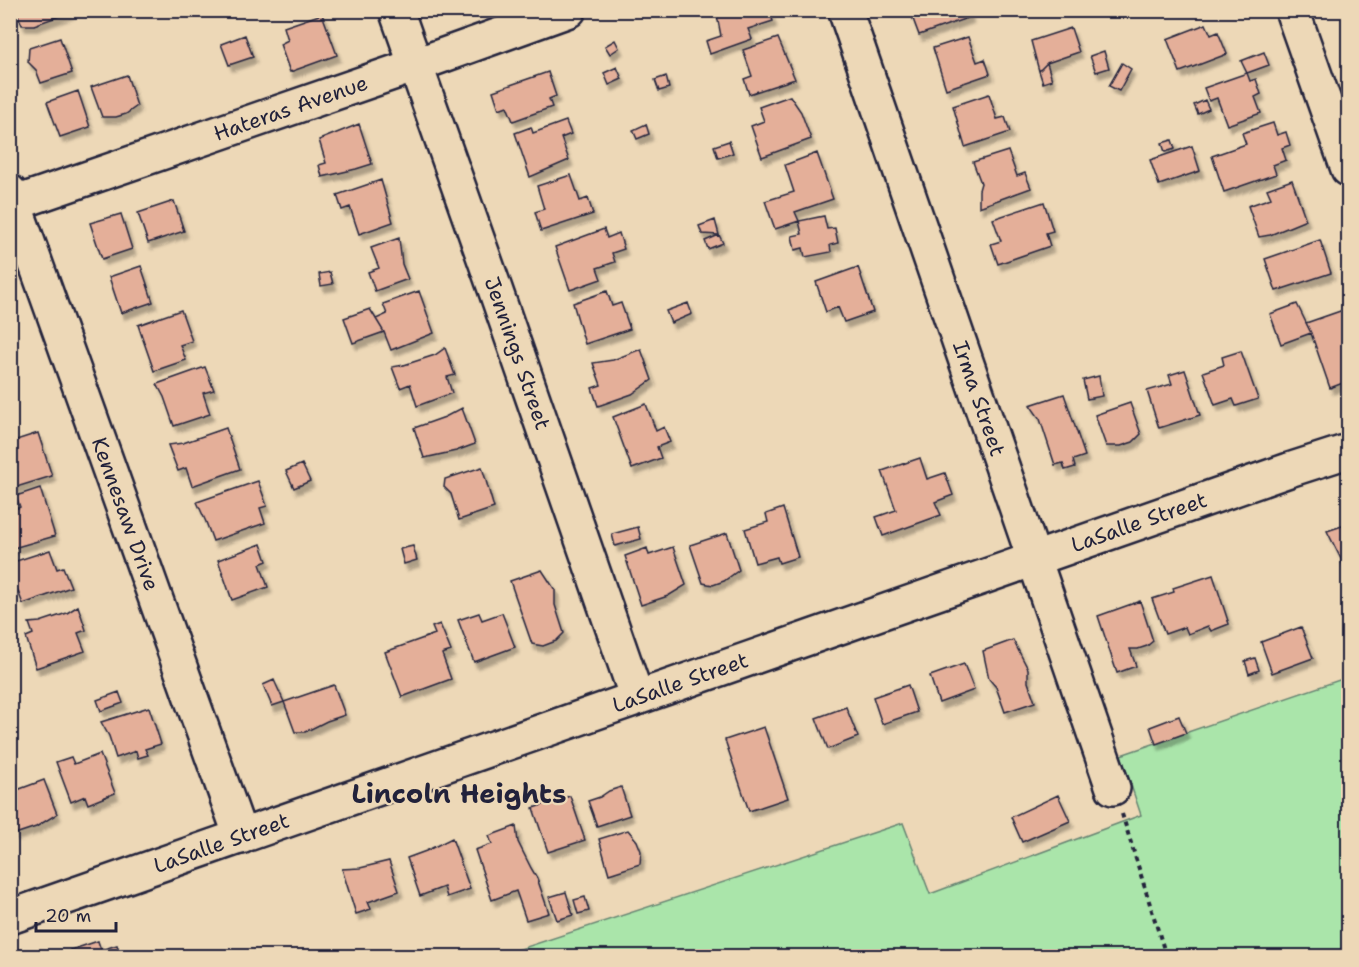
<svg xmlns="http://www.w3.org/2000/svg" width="1359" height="967" viewBox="0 0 1359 967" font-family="'Shantell Sans',sans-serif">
<defs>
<filter id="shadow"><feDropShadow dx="3.5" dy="6" stdDeviation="1.5" flood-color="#0004"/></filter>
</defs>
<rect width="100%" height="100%" fill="#edd8b7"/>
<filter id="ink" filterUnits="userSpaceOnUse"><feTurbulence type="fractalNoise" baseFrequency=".0167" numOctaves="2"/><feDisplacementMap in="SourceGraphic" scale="12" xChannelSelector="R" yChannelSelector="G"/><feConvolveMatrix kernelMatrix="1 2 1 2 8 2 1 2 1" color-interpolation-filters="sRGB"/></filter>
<g filter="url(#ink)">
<path fill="#aae5aa" stroke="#668472" stroke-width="1.5" d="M 1348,677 L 1348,956 L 502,956 L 502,955 L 903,823 L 930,894 L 1141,815 L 1121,755 Z"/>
<path fill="#e4af99" stroke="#22223b" stroke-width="1.5" filter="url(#shadow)" d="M 16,10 L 71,10 L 71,12 L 34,25 L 22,25 Z
M 716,10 L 769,10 L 773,21 L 748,29 L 752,39 L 710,54 L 706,41 L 721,36 Z
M 968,10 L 970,17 L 919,35 L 910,11 Z
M 322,14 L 337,55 L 290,72 L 280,44 L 288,40 L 284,27 Z
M 1206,24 L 1211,35 L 1218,32 L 1227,54 L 1180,72 L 1167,39 Z
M 1071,28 L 1079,52 L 1047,63 L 1039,71 L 1031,41 Z
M 245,35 L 253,57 L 229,65 L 221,44 Z
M 968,37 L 977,62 L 985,59 L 990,74 L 946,89 L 933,48 Z
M 60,38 L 72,73 L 41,83 L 36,70 L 28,62 L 29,48 Z
M 778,38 L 795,79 L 749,94 L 744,79 L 752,76 L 743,50 Z
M 615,40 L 619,48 L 610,54 L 605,46 Z
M 1104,51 L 1109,68 L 1096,72 L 1090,56 Z
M 1264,52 L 1269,65 L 1247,73 L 1241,61 Z
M 1047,63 L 1052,80 L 1043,83 L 1039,71 Z
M 1122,63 L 1131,69 L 1119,91 L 1109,86 Z
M 617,67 L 622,79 L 609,85 L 604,73 Z
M 548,72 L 556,96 L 549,99 L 552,107 L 513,121 L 507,106 L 499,109 L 493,91 Z
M 1247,73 L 1250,81 L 1256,79 L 1261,94 L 1255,97 L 1261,113 L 1227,125 L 1217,98 L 1209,101 L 1204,88 Z
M 127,75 L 137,106 L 126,114 L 116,117 L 102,117 L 91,87 Z
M 666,76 L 669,88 L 659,91 L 655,80 Z
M 78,91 L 90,127 L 60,137 L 47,102 Z
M 989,94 L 997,119 L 1005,117 L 1010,132 L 965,147 L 953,106 Z
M 790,96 L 801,112 L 811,139 L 762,157 L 751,126 L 764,121 L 759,107 Z
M 1205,100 L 1209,109 L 1198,114 L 1194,105 Z
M 566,121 L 571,134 L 561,138 L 569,160 L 530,177 L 515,133 L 531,127 L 533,133 Z
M 1273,123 L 1277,135 L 1286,132 L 1290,145 L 1282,148 L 1286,160 L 1273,165 L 1276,174 L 1224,192 L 1212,156 L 1246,144 L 1242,133 Z
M 359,124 L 372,164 L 356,169 L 322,177 L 319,165 L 326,163 L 319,140 Z
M 646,124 L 649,134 L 637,139 L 633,130 Z
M 1172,140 L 1175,149 L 1165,152 L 1162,143 Z
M 729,141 L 733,153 L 718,158 L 714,146 Z
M 1192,146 L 1200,171 L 1159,185 L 1150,160 Z
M 1008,151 L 1017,176 L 1025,173 L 1031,188 L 979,207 L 979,190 L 981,183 L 973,162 Z
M 817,153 L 833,199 L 795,212 L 799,221 L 775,229 L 765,201 L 794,192 L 785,165 Z
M 571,175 L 580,201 L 588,198 L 593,214 L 541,231 L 535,212 L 544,209 L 537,186 Z
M 381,180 L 393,222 L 359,234 L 350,207 L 342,210 L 337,195 Z
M 1292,180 L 1306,220 L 1270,235 L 1259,237 L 1248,206 L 1271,198 L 1267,189 Z
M 174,201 L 184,231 L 148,243 L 138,213 Z
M 1044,202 L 1053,231 L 1046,233 L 1050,246 L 998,264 L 991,244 L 1001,241 L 993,219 Z
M 121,214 L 132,249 L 102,259 L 90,223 Z
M 824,216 L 827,229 L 835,228 L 838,243 L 830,245 L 831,252 L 805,257 L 803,248 L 795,250 L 792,236 L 802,234 L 799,221 Z
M 715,220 L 719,235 L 702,234 L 699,226 Z
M 604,229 L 607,238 L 619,233 L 624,249 L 612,253 L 615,262 L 597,268 L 601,279 L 570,290 L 555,247 Z
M 719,235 L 723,243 L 708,249 L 705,241 Z
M 399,238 L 402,264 L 408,279 L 375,291 L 368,272 L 379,268 L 371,248 Z
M 1320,240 L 1331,273 L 1276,291 L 1265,259 Z
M 141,266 L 153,302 L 121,313 L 109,277 Z
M 858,267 L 873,312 L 844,322 L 838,307 L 826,312 L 816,282 Z
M 330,272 L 333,284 L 321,286 L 319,274 Z
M 419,291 L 434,333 L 391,350 L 384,332 L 376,319 L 387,314 L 383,304 Z
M 607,291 L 612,306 L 621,303 L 630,329 L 585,344 L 573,303 Z
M 688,303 L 692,314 L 671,323 L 666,311 Z
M 1297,304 L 1311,333 L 1281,344 L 1270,314 Z
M 370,309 L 384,332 L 353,343 L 344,318 Z
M 1346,309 L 1348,315 L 1348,381 L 1330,388 L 1311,333 L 1306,323 Z
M 181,310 L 192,341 L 180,345 L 186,360 L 154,371 L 138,325 Z
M 445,348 L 455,375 L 447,377 L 452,393 L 417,406 L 410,384 L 400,388 L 392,367 L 404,365 L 435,355 Z
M 641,349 L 652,380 L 632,394 L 598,406 L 592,388 L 601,385 L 593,363 L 613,360 Z
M 1241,351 L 1258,399 L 1236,406 L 1233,399 L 1215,405 L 1203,372 L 1224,365 L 1222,357 Z
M 205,367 L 214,390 L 203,393 L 210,414 L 174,426 L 164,397 L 157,384 Z
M 1185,370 L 1200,415 L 1159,428 L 1147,391 L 1172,384 L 1169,375 Z
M 1099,376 L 1102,396 L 1087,399 L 1083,380 Z
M 1064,394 L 1085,456 L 1073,460 L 1075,467 L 1065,470 L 1063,463 L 1055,465 L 1040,419 L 1030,405 Z
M 1130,403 L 1141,434 L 1133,442 L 1121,446 L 1106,446 L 1095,415 Z
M 646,404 L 656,431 L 664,427 L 670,442 L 657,447 L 661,458 L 632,469 L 613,417 Z
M 462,408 L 475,444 L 456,451 L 424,458 L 414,428 L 445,417 Z
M 226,428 L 240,469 L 192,486 L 186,468 L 178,471 L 168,445 L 183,443 Z
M 38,433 L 52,476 L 10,489 L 10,442 Z
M 920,458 L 927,479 L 945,473 L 953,495 L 935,502 L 941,515 L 883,536 L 876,517 L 896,510 L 882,471 Z
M 302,464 L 310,481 L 294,488 L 286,471 Z
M 482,467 L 494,508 L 459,520 L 451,494 L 444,487 L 445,479 Z
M 258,481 L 267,506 L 260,508 L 265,523 L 213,541 L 206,522 L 197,502 Z
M 40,488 L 55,536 L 10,549 L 10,511 L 20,507 L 16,496 Z
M 783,508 L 798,557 L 779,563 L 777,557 L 755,563 L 745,529 L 768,522 L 766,514 Z
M 1348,524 L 1348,572 L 1345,573 L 1341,559 L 1327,531 Z
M 638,527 L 641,539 L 615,546 L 612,534 Z
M 727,533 L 739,570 L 724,581 L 713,585 L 703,583 L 690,545 Z
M 261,544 L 267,561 L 260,564 L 268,587 L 232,600 L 218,560 Z
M 413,546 L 417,560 L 404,564 L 400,549 Z
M 673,547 L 686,585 L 668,596 L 641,605 L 625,556 L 647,548 L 649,555 Z
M 50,550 L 57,569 L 63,567 L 71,587 L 23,604 L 16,586 L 10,587 L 10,563 Z
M 542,570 L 555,590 L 555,605 L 564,633 L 556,641 L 543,646 L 532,644 L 510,581 Z
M 1213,575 L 1229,624 L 1211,631 L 1208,626 L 1188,634 L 1185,627 L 1165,634 L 1152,599 L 1174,592 L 1173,588 Z
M 1140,601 L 1153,641 L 1147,646 L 1138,649 L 1130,649 L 1136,666 L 1117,673 L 1098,616 Z
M 78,606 L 86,630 L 78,633 L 85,651 L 36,668 L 26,637 L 33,634 L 29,623 L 40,622 L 67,613 Z
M 479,613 L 482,620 L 502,613 L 515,647 L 474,662 L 458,620 Z
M 440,624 L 451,651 L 442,654 L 451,679 L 402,697 L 385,652 L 435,634 L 432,627 Z
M 1301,627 L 1313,658 L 1272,673 L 1261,642 Z
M 1013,640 L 1028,669 L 1028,682 L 1035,702 L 1005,712 L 996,687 L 989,679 L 983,651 Z
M 1255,658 L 1259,670 L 1249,674 L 1245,661 Z
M 964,664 L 974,690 L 939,703 L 930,676 Z
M 274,680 L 284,702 L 272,706 L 263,685 Z
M 334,685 L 345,715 L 327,721 L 305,732 L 295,732 L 284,702 Z
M 908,685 L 917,712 L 882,724 L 873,697 Z
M 119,692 L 123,703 L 101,711 L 97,700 Z
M 149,707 L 161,744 L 145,749 L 148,755 L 138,758 L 136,751 L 116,758 L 109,736 L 101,722 Z
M 846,707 L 858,737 L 828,749 L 816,718 Z
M 1179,716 L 1186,733 L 1156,744 L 1150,727 Z
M 764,727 L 788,798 L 749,811 L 725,740 Z
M 100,754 L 115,793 L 88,804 L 85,796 L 71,802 L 56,762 L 71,757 L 74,764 Z
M 44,780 L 57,814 L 36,827 L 15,834 L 10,820 L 10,782 L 13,781 L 17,790 Z
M 621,787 L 630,815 L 597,826 L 588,801 L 600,797 L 609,791 Z
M 1058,795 L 1070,821 L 1022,842 L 1011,817 Z
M 570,796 L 585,840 L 548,852 L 533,808 Z
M 516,826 L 518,842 L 531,868 L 537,878 L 549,913 L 526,920 L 516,891 L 492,900 L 475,850 L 492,844 L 489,836 Z
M 628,830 L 637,841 L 641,851 L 640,864 L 609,874 L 599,839 Z
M 452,838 L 470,889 L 447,897 L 444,887 L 420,896 L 407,858 L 426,851 Z
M 389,861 L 399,891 L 368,902 L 371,909 L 356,914 L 342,869 L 360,868 Z
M 566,892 L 573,915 L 557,920 L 549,897 Z
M 585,897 L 589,911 L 578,914 L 574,900 Z
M 98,941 L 101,950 L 117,945 L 121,956 L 75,956 L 71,950 Z"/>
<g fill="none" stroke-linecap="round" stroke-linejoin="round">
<defs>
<g id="minor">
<path id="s1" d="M 396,10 L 495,289 L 637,698"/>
<path id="s2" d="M 845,10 L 1113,788"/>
<path d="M 1292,10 L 1348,169"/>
<path id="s3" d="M 10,192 L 241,837"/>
<path id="s4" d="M 10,205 L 416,65 L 569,10"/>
<path id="s5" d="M 10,917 L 1289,470 L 1348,451"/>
</g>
</defs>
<use href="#minor" stroke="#22223b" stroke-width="38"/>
<path stroke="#22223b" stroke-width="4" stroke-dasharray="4.5 4.5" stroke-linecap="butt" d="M 1122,814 L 1166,956"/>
<use href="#minor" stroke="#edd8b7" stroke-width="33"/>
</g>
</g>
<g text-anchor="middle" stroke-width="4.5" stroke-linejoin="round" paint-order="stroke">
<g font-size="21" fill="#22223b" stroke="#edd8b7">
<text dy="7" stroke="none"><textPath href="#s4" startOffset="297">Hateras Avenue</textPath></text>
<text dy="7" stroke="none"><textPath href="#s1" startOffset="364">Jennings Street</textPath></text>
<text dy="7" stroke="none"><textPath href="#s2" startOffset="411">Irma Street</textPath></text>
<text dy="7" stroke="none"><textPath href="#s3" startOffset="342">Kennesaw Drive</textPath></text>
<text dy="7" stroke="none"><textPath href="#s5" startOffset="1196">LaSalle Street</textPath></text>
<text dy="7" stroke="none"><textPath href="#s5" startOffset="710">LaSalle Street</textPath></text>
<text dy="7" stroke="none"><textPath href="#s5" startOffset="224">LaSalle Street</textPath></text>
</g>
<g font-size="27" font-weight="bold" fill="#22223b" stroke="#edd8b7">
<text x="459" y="803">Lincoln Heights</text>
</g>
</g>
<rect width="1359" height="967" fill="none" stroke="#edd8b7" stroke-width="36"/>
<rect x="18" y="18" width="1323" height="931" fill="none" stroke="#22223b" stroke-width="2" filter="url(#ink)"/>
<path d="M36 922v9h80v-9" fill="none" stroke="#22223b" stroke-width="3"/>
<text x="45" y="922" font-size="18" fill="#22223b" stroke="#edd8b7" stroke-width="4.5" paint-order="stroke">20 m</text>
</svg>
